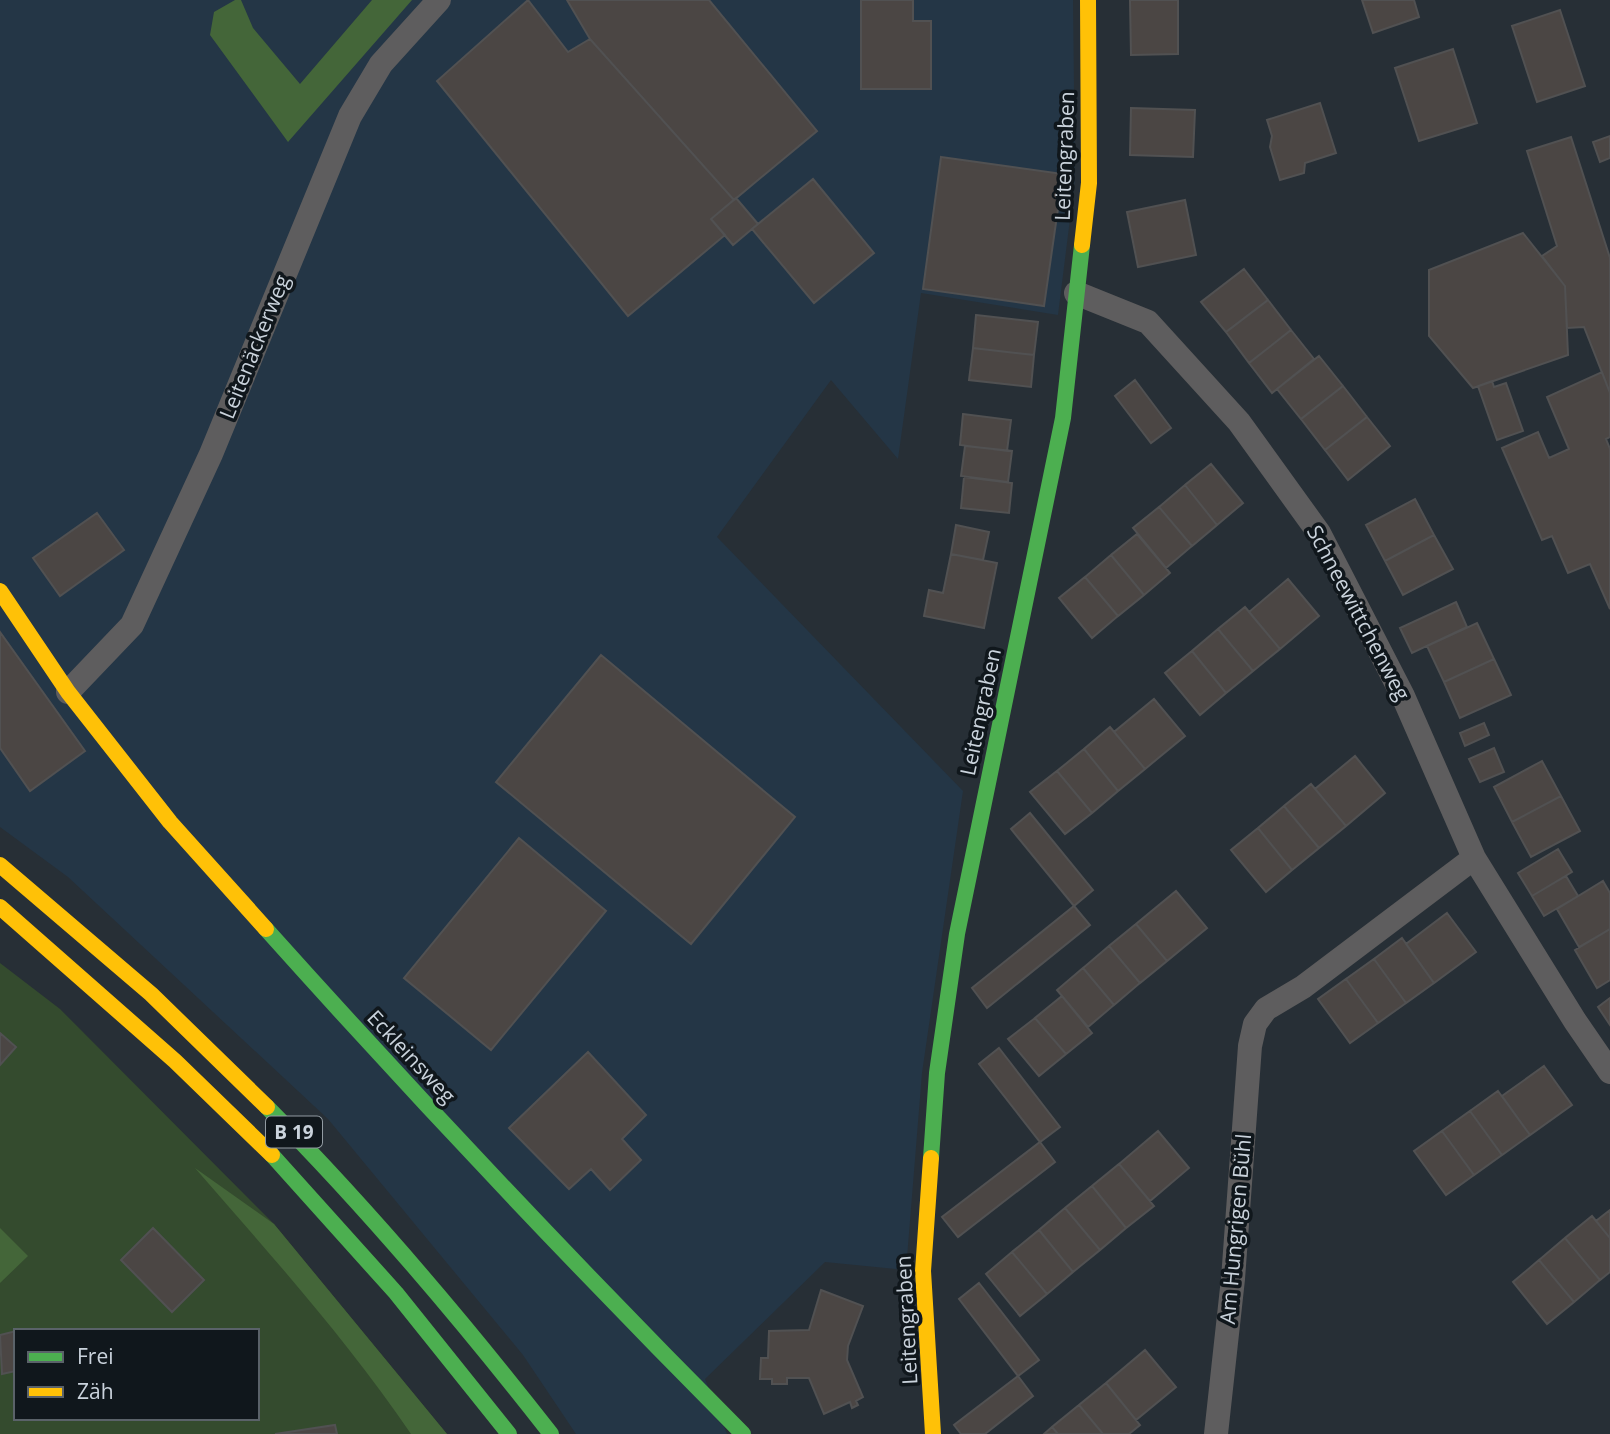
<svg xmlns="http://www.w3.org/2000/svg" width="1610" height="1434" viewBox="0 0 1610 1434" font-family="'Open Sans',sans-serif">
<rect width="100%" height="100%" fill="#272f36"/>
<path fill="#243646" d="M 0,0 L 1073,0 L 1075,179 L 1058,315 L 921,293 L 898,459 L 831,380 L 717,537 L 963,791 L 922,1073 L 906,1270 L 825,1262 L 705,1379 L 727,1434 L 576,1434 L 523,1355 L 328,1119 L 68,877 L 0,827 Z"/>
<path fill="#344b2e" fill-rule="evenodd" d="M 0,963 L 60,1009 L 274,1224 L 447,1434 L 0,1434 ZM 16,1331 L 257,1331 L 257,1418 L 16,1418 Z"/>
<path fill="#446639" d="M 235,0 L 241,0 L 253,28 L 300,84 L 372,0 L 412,0 L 288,142 L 210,35 L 214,12 Z
M 195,1168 L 274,1224 L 447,1434 L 411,1434 C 347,1340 270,1254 195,1168 Z
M 0,1228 L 28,1256 L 0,1283 Z"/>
<path fill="#4b4644" stroke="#515152" stroke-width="2" d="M 528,0 L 568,52 L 590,39 L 734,200 L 711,219 L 725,235 L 628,316 L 437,81 Z
M 567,0 L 709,0 L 817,131 L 734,200 L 590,39 Z
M 861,0 L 913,0 L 913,21 L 931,21 L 931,89 L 861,89 Z
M 1130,0 L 1178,0 L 1178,54 L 1131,55 Z
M 1362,0 L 1414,0 L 1419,17 L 1373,33 Z
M 1560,10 L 1585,86 L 1537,102 L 1512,26 Z
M 1453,49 L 1477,123 L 1419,141 L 1395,68 Z
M 1320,103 L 1336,153 L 1305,163 L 1304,173 L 1280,180 L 1270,147 L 1272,136 L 1267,120 Z
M 1131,108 L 1195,110 L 1193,157 L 1130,155 Z
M 1610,136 L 1610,158 L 1600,162 L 1593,142 Z
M 1571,137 L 1610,258 L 1610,393 L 1584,327 L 1567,328 L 1565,286 L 1542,256 L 1557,246 L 1527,151 Z
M 941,157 L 1063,174 L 1044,306 L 923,289 Z
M 813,179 L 874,253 L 814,303 L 752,229 Z
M 736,198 L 758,224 L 733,245 L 711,219 Z
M 1185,200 L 1196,255 L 1138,267 L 1127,212 Z
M 1523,233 L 1565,286 L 1568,355 L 1473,388 L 1429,336 L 1429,270 Z
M 1244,269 L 1268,300 L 1226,332 L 1201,302 Z
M 1268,300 L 1291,330 L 1249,363 L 1226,332 Z
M 976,315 L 1038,322 L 1034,355 L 973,348 Z
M 1291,330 L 1314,359 L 1272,393 L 1249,363 Z
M 973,348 L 1034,355 L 1031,387 L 969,380 Z
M 1319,356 L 1343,386 L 1301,419 L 1277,389 Z
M 1602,372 L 1610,393 L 1610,437 L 1606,439 L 1610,449 L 1610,609 L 1590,564 L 1568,573 L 1552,536 L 1542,540 L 1502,448 L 1538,432 L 1549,458 L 1569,449 L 1547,397 Z
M 1135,380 L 1171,428 L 1151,443 L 1115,396 Z
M 1492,381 L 1494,387 L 1506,383 L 1523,431 L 1497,440 L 1478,386 Z
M 1343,386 L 1367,417 L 1325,450 L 1301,419 Z
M 963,414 L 1011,420 L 1007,451 L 960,445 Z
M 1367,417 L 1390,446 L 1348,480 L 1325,450 Z
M 965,446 L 1012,451 L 1008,482 L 961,476 Z
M 1211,464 L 1243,503 L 1217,525 L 1185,485 Z
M 964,477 L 1012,483 L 1009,513 L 961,508 Z
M 1185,485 L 1217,525 L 1192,546 L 1159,507 Z
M 1415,499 L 1434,535 L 1385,561 L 1366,525 Z
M 1159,507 L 1192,546 L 1166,568 L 1133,528 Z
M 97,513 L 124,550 L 60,596 L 33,558 Z
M 956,525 L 989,532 L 983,560 L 951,554 Z
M 1137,534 L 1170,573 L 1144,595 L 1111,555 Z
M 1434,535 L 1453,569 L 1403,595 L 1385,561 Z
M 951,554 L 997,563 L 984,628 L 924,616 L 929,590 L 943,593 Z
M 1111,555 L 1144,595 L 1118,616 L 1085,577 Z
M 1085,577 L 1118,616 L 1092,638 L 1059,598 Z
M 1288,579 L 1319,616 L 1280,649 L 1249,612 Z
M 1456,602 L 1467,627 L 1412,653 L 1400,628 Z
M 1245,607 L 1280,649 L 1253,671 L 1218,629 Z
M 1477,623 L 1494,659 L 1444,682 L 1427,646 Z
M 1218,629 L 1253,671 L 1226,693 L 1192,651 Z
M 0,632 L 85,751 L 30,791 L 0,748 Z
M 1192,651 L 1226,693 L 1200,715 L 1165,673 Z
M 601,655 L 795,817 L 691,944 L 496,782 Z
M 1494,659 L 1511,695 L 1460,718 L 1444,682 Z
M 1154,699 L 1185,736 L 1145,769 L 1114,732 Z
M 1484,723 L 1489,735 L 1465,746 L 1460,733 Z
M 1110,727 L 1145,769 L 1118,791 L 1084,749 Z
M 1494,748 L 1504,772 L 1480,782 L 1469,759 Z
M 1084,749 L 1118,791 L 1092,813 L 1057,771 Z
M 1355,756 L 1385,793 L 1346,826 L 1315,789 Z
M 1542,761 L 1561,796 L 1512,822 L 1494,787 Z
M 1057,771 L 1092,813 L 1065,834 L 1030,792 Z
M 1311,784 L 1346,826 L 1319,848 L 1284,806 Z
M 1561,796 L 1580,831 L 1531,857 L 1512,822 Z
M 1284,806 L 1319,848 L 1292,870 L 1258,828 Z
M 1030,813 L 1093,890 L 1074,906 L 1011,829 Z
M 1258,828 L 1292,870 L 1266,892 L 1231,850 Z
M 519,838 L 606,911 L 491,1050 L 404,978 Z
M 1558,849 L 1572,872 L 1532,896 L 1518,873 Z
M 1566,876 L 1578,896 L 1544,916 L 1532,896 Z
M 1603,881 L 1610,893 L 1610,929 L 1579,947 L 1557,909 Z
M 1176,891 L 1207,928 L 1167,961 L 1136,924 Z
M 1074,906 L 1090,925 L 987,1008 L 972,988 Z
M 1447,913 L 1476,952 L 1434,983 L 1406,944 Z
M 1136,924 L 1167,961 L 1140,983 L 1109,946 Z
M 1610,929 L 1610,980 L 1597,988 L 1575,950 Z
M 1402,938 L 1434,983 L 1406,1003 L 1374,959 Z
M 1109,946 L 1140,983 L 1114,1005 L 1083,968 Z
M 1374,959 L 1406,1003 L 1378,1023 L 1346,979 Z
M 1083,968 L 1114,1005 L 1088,1027 L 1057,990 Z
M 1346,979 L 1378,1023 L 1350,1043 L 1318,999 Z
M 1062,996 L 1092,1033 L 1066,1054 L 1035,1018 Z
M 1610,998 L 1610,1025 L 1598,1007 Z
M 1035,1018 L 1066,1054 L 1039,1076 L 1008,1039 Z
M 0,1033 L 16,1047 L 0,1065 Z
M 999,1048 L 1060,1127 L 1040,1142 L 979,1064 Z
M 588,1052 L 646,1115 L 622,1139 L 641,1160 L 610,1190 L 591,1169 L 569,1189 L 509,1128 Z
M 1544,1066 L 1572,1105 L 1530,1135 L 1502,1096 Z
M 1498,1091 L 1530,1135 L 1502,1155 L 1470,1111 Z
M 1470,1111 L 1502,1155 L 1474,1175 L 1442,1131 Z
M 1158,1131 L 1189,1168 L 1150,1201 L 1119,1164 Z
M 1442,1131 L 1474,1175 L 1446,1195 L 1414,1151 Z
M 1040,1142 L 1055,1162 L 958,1237 L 942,1217 Z
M 1119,1164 L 1154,1206 L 1126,1228 L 1092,1186 Z
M 1092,1186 L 1126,1228 L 1100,1250 L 1065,1208 Z
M 1065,1208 L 1100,1250 L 1073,1272 L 1039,1230 Z
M 1610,1210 L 1610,1238 L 1596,1221 Z
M 1592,1216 L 1610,1238 L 1610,1272 L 1600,1280 L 1565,1238 Z
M 153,1228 L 204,1280 L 172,1312 L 121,1260 Z
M 1039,1230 L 1073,1272 L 1047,1294 L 1012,1252 Z
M 1565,1238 L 1600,1280 L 1574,1302 L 1539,1260 Z
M 1012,1252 L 1047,1294 L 1020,1316 L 986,1274 Z
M 1539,1260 L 1574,1302 L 1547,1324 L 1513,1282 Z
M 979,1283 L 1039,1360 L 1018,1376 L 959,1299 Z
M 821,1290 L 863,1306 L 848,1346 L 847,1360 L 863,1397 L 856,1401 L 858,1405 L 852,1408 L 850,1402 L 824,1414 L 809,1378 L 787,1378 L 787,1384 L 772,1384 L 772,1379 L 760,1379 L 761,1358 L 768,1358 L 769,1331 L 809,1330 Z
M 16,1331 L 16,1371 L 2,1374 L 0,1335 Z
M 1145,1350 L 1176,1387 L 1136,1420 L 1106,1383 Z
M 1018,1376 L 1033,1396 L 985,1434 L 961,1434 L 954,1425 Z
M 1106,1383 L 1140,1425 L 1129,1434 L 1103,1434 L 1079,1405 Z
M 1079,1405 L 1103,1434 L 1058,1434 L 1052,1427 Z
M 335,1425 L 337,1434 L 275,1434 Z
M 1052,1427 L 1058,1434 L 1044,1434 Z"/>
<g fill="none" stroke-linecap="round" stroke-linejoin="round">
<path stroke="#5e5d5e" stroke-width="24" d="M 1076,293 L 1148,322 L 1239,422 L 1319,533 L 1403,696 L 1474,858 L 1575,1021 L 1610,1072
M 68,692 L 132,625 L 211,454 L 350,116 L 381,64 L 439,0
M 1216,1434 L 1233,1279 L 1250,1046 L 1255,1024 L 1266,1009 L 1303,987 L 1474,858"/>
<path stroke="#4caf50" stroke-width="16" d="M 266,929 C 421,1102 580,1270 743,1434
M 267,1107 C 369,1210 462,1320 551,1434
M 272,1155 L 396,1293 L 509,1434
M 931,1158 L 937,1073 L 957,934 L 1063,418 L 1082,245"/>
<path stroke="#ffc107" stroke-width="16" d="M 1082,245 L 1089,183 L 1088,0
M 0,591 L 68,692 L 170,822 L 266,929
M 0,865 L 151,994 L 267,1107
M 0,907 L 175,1061 L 272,1155
M 931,1158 L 923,1271 L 933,1434"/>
</g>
<g text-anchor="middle" stroke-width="7" stroke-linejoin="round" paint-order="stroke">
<rect fill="#10171c" stroke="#929ba2" stroke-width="2" x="266" y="1116.5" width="56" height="31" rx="5"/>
<g font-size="19" font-weight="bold" fill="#cad3dc">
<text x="294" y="1139">B 19</text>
</g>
<g font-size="21" fill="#cad3dc" stroke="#10171c">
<text transform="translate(1065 156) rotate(-88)" y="7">Leitengraben</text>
<text transform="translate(255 347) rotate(-68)" y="7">Leitenäckerweg</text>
<text transform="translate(1358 613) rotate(62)" y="7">Schneewittchenweg</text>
<text transform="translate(981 712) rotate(-78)" y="7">Leitengraben</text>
<text transform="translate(411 1057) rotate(47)" y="7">Eckleinsweg</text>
<text transform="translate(1236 1229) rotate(-85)" y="7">Am Hungrigen Bühl</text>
<text transform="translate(907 1320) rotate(-93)" y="7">Leitengraben</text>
</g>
</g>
<rect x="14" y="1329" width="245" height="91" fill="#10171c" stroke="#5a6269" stroke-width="2"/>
<rect x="28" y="1352" width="35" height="10" fill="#4caf50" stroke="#5a6269" stroke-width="2"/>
<text x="77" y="1364" font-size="21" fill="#cad3dc">Frei</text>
<rect x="28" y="1387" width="35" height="10" fill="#ffc107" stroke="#5a6269" stroke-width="2"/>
<text x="77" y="1399" font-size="21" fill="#cad3dc">Zäh</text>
</svg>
